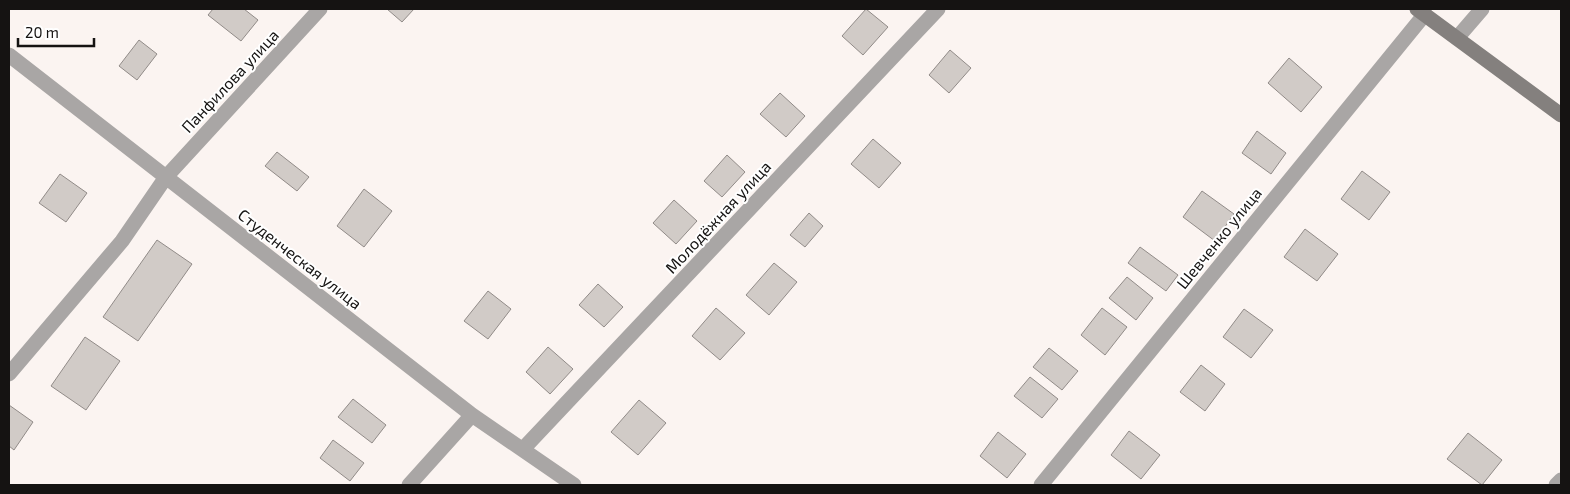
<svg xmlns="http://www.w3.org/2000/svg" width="1570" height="494" viewBox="0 0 1570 494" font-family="'Exo 2',sans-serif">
<rect width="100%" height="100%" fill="#fbf4f1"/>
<path fill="#d1cbc7" stroke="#918b88" d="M 213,9 L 244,9 L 258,20 L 241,41 L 208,15 Z
M 387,9 L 414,9 L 402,22 Z
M 866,9 L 888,27 L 863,55 L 842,36 Z
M 139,40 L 157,54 L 137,80 L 119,66 Z
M 950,50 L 971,68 L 949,93 L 929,75 Z
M 1289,58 L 1322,87 L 1301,112 L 1268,83 Z
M 780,93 L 805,116 L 786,137 L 760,114 Z
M 1257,131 L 1286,153 L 1271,174 L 1242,153 Z
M 873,139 L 901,163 L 879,188 L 851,164 Z
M 277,152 L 309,177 L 297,191 L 265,166 Z
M 727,155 L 745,172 L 722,197 L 704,181 Z
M 1362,171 L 1390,192 L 1369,220 L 1341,199 Z
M 60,174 L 87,193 L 66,222 L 39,203 Z
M 364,189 L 392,211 L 364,247 L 337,226 Z
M 1202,191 L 1234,214 L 1215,241 L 1183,217 Z
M 674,200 L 697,221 L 676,244 L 653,223 Z
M 809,213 L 823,226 L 805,247 L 790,235 Z
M 1305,229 L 1338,254 L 1317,281 L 1284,257 Z
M 157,240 L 192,264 L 138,341 L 103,317 Z
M 1140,247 L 1178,275 L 1166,291 L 1128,263 Z
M 774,263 L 797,282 L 769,315 L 746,295 Z
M 1127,277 L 1153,298 L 1136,320 L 1109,298 Z
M 598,284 L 623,307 L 604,327 L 579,305 Z
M 488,291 L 511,309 L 488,339 L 464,321 Z
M 716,308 L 745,333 L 720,360 L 692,336 Z
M 1102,308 L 1127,327 L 1105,355 L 1081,335 Z
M 1244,309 L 1273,330 L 1251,358 L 1223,337 Z
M 85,337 L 120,361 L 86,410 L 51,386 Z
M 548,347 L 573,369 L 550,394 L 526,372 Z
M 1049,348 L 1078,371 L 1062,390 L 1033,367 Z
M 1201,365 L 1225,384 L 1205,411 L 1180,392 Z
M 1030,377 L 1058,399 L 1042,418 L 1014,396 Z
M 353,399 L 386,425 L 372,443 L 338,417 Z
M 639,400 L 666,423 L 638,455 L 611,432 Z
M 9,405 L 33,422 L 14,450 L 9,446 Z
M 1129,431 L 1160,455 L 1141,479 L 1111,455 Z
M 998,432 L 1026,454 L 1007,478 L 980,456 Z
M 1468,433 L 1502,460 L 1482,485 L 1447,459 Z
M 333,440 L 364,463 L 350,481 L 320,458 Z"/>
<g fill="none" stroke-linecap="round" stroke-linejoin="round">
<path stroke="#a9a6a5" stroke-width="15" d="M 1457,38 L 1482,9
M 9,55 L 472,415 L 574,485
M 9,374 L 122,241 L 166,177 L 320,9
M 523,449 L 938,9
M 409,485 L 472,415
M 1041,485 L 1425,14
M 1556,485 L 1561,480"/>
<path stroke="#84807e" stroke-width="15" d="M 1417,9 L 1561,115"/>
</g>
<g text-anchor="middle" stroke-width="4" stroke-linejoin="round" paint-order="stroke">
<g font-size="16" fill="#151312" stroke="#fff">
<text transform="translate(230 81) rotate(-47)" y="6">Панфилова улица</text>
<text transform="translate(718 217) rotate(-47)" y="6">Молодёжная улица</text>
<text transform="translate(1219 238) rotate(-51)" y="6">Шевченко улица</text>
<text transform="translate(300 259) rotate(38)" y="6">Студенческая улица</text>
</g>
</g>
<rect width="1570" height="494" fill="none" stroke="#151312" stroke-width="20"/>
<path d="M18 38v8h76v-8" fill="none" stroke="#151312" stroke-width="2.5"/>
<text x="25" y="38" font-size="15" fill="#151312" stroke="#ffffff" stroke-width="4" paint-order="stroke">20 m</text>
</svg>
